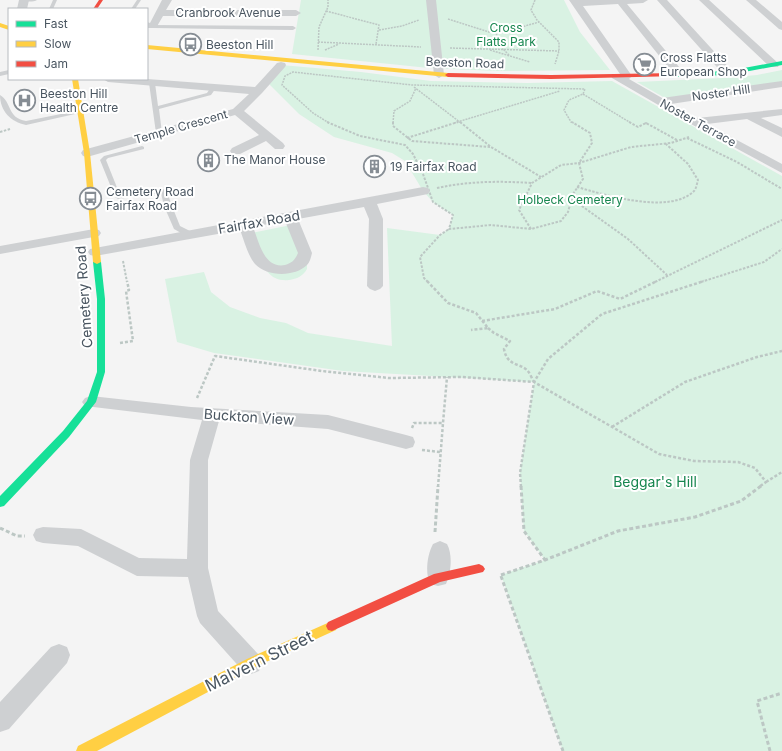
<svg xmlns="http://www.w3.org/2000/svg" width="782" height="751" viewBox="0 0 782 751" font-family="Inter,sans-serif">
<rect width="100%" height="100%" fill="#f4f4f4"/>
<path fill="#d9f2e3" d="M 301,0 L 564,0 L 580,32 L 610,70 L 497,71 L 429,68 L 292,54 Z
M 281,65 L 361,72 L 431,81 L 527,83 L 612,81 L 782,176 L 782,751 L 563,751 L 501,575 L 545,560 L 524,531 L 520,473 L 534,382 L 343,371 L 214,353 L 177,342 L 165,279 L 204,272 L 211,292 L 230,307 L 260,318 L 286,323 L 308,333 L 392,346 L 387,228 L 440,235 L 449,229 L 453,215 L 433,202 L 423,191 L 405,161 L 392,153 L 334,137 L 299,114 L 266,81 Z
M 782,70 L 782,83 L 665,98 L 637,82 L 723,78 L 757,75 Z
M 291,225 L 307,265 L 307,269 C 303,276 297,279 289,280 C 262,283 259,252 251,233 Z"/>
<g fill="none" stroke-linecap="round" stroke-linejoin="round">
<path stroke="#bcc7c4" stroke-width="1.5" stroke-dasharray="2 1" stroke-linecap="butt" d="M 535,0 L 531,10 L 537,20 L 559,42 L 559,51 L 555,64
M 326,11 L 379,25 L 376,44
M 448,19 L 489,32 L 511,30 L 539,22
M 379,30 L 402,26 L 419,20
M 496,33 L 504,50 L 509,55
M 318,42 L 421,47
M 450,48 L 559,51
M 318,50 L 319,27 L 328,7 L 328,0
M 325,50 L 339,44
M 490,50 L 530,62
M 414,87 L 461,123
M 583,94 L 631,123
M 329,123 L 313,113 L 282,85 L 285,76 L 293,72 L 412,85 L 585,89 L 583,94 L 569,100 L 564,110 L 571,122 L 574,123
M 393,123 L 394,111 L 410,101 L 416,88
M 454,123 L 560,91
M 645,123 L 647,123"/>
<path stroke="#bcc7c4" stroke-width="2" stroke-dasharray="2.5 1.5" stroke-linecap="butt" d="M 327,122 L 360,136 L 405,145 L 413,154 L 423,174 L 433,202 L 453,215 L 449,229 L 491,225 L 531,229 L 561,221 L 568,212 L 573,194 L 583,179 L 579,163 L 592,143 L 590,133 L 572,122
M 393,122 L 393,126 L 412,141 L 490,147
M 460,122 L 491,147 L 541,177
M 629,122 L 638,127 L 646,123 L 677,140
M 0,132 L 10,129
M 407,138 L 458,122
M 687,138 L 737,162 L 782,189
M 577,187 C 605,195 670,215 694,191 C 696,189 697,184 698,180 L 688,164 L 666,144
M 437,188 C 469,181 500,181 532,183
M 572,199 L 628,239 L 667,275
M 531,229 L 519,210 L 532,183 L 561,165 L 579,163 L 631,147 L 671,143 L 689,137
M 123,261 L 127,282
M 428,282 L 424,278 L 420,257 L 440,235 L 449,229
M 655,282 L 782,220
M 701,282 L 764,262 L 782,249"/>
<path stroke="#bcc7c4" stroke-width="2.5" stroke-dasharray="3 2" stroke-linecap="butt" d="M 427,281 L 448,303 L 476,313 L 488,328 L 471,330
M 482,321 L 555,309 L 597,291 L 620,299 L 657,281
M 488,328 L 494,333 L 510,341 L 504,349 C 507,366 519,363 527,370 C 530,373 532,379 534,382
M 120,343 L 133,341 L 126,291 L 129,290 L 127,281
M 197,398 L 215,356 L 322,371 L 389,378 L 462,377 L 534,382 L 659,454 L 694,461 L 738,462 L 755,468 L 766,482 L 759,487
M 612,427 L 685,382 L 757,357 L 782,351
M 412,428 L 414,423 L 443,423 L 447,377
M 422,450 L 440,452
M 766,482 L 782,472
M 438,487 L 443,423
M 521,487 L 520,473 L 534,382 L 548,359 L 602,314 L 704,281"/>
<path stroke="#bcc7c4" stroke-width="3" stroke-dasharray="4 2.5" stroke-linecap="butt" d="M 521,486 L 524,531 L 545,560
M 0,528 L 17,536 L 25,536
M 435,532 L 438,486
M 501,575 L 545,560 L 618,531 L 695,517 L 741,501 L 761,486
M 501,576 L 563,751
M 770,751 L 757,701 L 782,693"/>
<path fill="#ced0d2" fill-rule="evenodd" d="M 22,0 L 37,0 C 34,2 25,2 22,0 Z
M 53,0 L 57,0 L 53,9 L 49,9 Z
M 137,0 L 141,0 L 135,9 L 131,9 Z
M 151,25 L 293,26 L 296,28 L 293,30 L 153,28 L 150,26 Z
M 9,70 L 9,74 L 0,76 L 0,72 Z
M 152,81 L 155,83 L 158,106 L 207,93 L 211,87 L 216,88 L 211,95 L 159,109 L 162,133 L 159,135 L 156,133 L 149,83 Z
M 0,95 C 12,102 7,118 26,121 L 81,110 L 84,112 L 26,125 C 11,122 0,111 0,95 Z
M 142,146 L 144,147 L 144,149 L 108,158 L 106,160 L 120,195 L 166,189 L 172,206 L 180,226 L 194,233 L 194,237 L 188,237 L 174,229 L 164,206 L 161,193 L 118,199 L 115,197 L 100,160 L 104,156 Z"/>
<path fill="#ced0d2" fill-rule="evenodd" d="M 19,0 L 29,0 L 27,9 L 17,9 Z
M 162,0 L 172,0 L 166,10 L 296,10 L 301,13 L 296,16 L 163,16 L 156,28 L 147,28 L 147,22 L 150,23 Z
M 426,0 L 436,0 L 444,75 L 439,78 L 434,75 Z
M 569,0 L 648,0 L 643,3 L 627,4 L 684,73 L 685,75 L 684,77 L 676,77 L 618,4 L 583,6 L 632,76 L 629,79 L 662,98 L 782,81 L 782,87 L 671,104 L 697,118 L 782,109 L 782,115 L 761,118 L 782,128 L 782,137 L 747,119 L 707,124 L 782,164 L 782,173 L 691,124 L 612,78 L 611,76 L 612,74 L 620,74 Z
M 657,0 L 667,0 L 732,71 L 733,73 L 732,75 L 724,75 Z
M 699,0 L 709,0 L 778,63 L 779,65 L 778,67 L 770,67 Z
M 746,0 L 756,0 L 782,22 L 782,30 L 779,29 Z
M 281,62 L 285,63 L 286,65 L 285,67 L 262,93 L 244,111 L 283,143 L 285,146 L 283,149 L 275,149 L 266,141 L 240,154 L 232,154 L 230,151 L 232,148 L 259,135 L 235,115 L 87,157 L 83,156 L 81,153 L 83,150 L 233,109 L 249,94 L 108,82 L 103,79 L 147,79 L 255,87 L 277,63 Z
M 423,187 L 428,188 L 430,191 L 428,194 L 377,204 L 383,219 L 383,286 L 380,289 L 375,291 L 370,289 L 367,286 L 369,219 L 364,207 L 298,219 L 312,253 C 311,257 310,262 307,265 C 295,277 267,277 255,264 C 248,256 244,240 240,230 L 95,256 L 90,255 L 88,252 L 90,249 L 95,248 ZM 285,221 L 298,253 C 295,260 292,263 285,265 C 264,269 259,242 253,227 Z
M 94,229 L 99,230 L 101,233 L 99,236 L 0,254 L 0,246 Z
M 91,396 L 191,407 L 328,415 L 406,435 L 413,437 L 415,442 L 413,447 L 406,449 L 328,429 L 219,421 L 208,460 L 208,568 L 218,611 L 259,655 L 263,663 L 259,671 L 251,674 L 243,671 L 200,623 L 197,616 L 188,577 L 137,576 L 78,546 L 43,543 L 36,541 L 33,535 L 36,529 L 43,527 L 81,529 L 139,558 L 187,559 L 190,460 L 202,420 L 85,406 L 82,402 L 85,398 Z
M 440,541 L 447,544 C 453,555 451,573 446,584 L 438,586 L 430,584 C 425,573 427,555 433,544 Z
M 59,644 L 67,647 L 70,655 L 67,663 L 9,729 L 0,732 L 0,702 L 51,647 Z"/>
<path fill="#16e098" fill-rule="evenodd" d="M 782,61 L 782,65 L 728,75 L 677,77 L 674,75 L 677,73 L 728,71 Z
M 94,260 L 100,260 L 101,262 L 105,299 L 105,372 L 96,402 L 69,437 L 4,506 L 0,507 L 0,496 L 63,431 L 87,401 L 97,372 L 97,299 L 93,262 Z"/>
<path fill="#ffcf43" fill-rule="evenodd" d="M 0,23 L 9,26 L 9,30 L 0,27 Z
M 147,45 L 448,73 L 451,75 L 448,77 L 147,49 Z
M 72,79 L 78,79 L 90,153 L 101,262 L 97,264 L 93,262 L 84,153 Z
M 332,621 L 336,622 L 338,626 L 336,630 L 255,667 L 97,751 L 76,751 L 78,746 L 247,659 Z"/>
<path fill="#f24e42" fill-rule="evenodd" d="M 99,0 L 103,0 L 97,9 L 93,9 Z
M 677,73 L 679,74 L 679,76 L 551,79 L 448,77 L 445,75 L 448,73 L 551,75 Z
M 479,564 L 483,566 L 485,569 L 483,572 L 440,582 L 332,631 L 328,630 L 326,626 L 328,622 L 434,574 Z"/>
</g>
<defs>
<symbol id="bus-ring" viewBox="-11 -11 22 22"><circle r="9.5" fill="#fff" stroke="#868d94" stroke-width="1.5"/><path d="M-5-6H5V4H4V6H2V4H-2V6H-4V4H-5ZM-3.5-4V0h7V-4ZM-3.5 1.2v1.5H-2V1.2ZM2 1.2v1.5H3.5V1.2Z" fill="#868d94"/></symbol>
<symbol id="supermarket-ring" viewBox="-11 -11 22 22"><circle r="9.5" fill="#fff" stroke="#868d94" stroke-width="1.5"/><path d="M-6-5.5h2.5l.6 2H6L4.5 2H-2.5L-4.4-4H-6ZM-1.5 3.2a1.3 1.3 0 1 0 .1 0ZM3 3.2a1.3 1.3 0 1 0 .1 0Z" fill="#868d94"/></symbol>
<symbol id="hospital-ring" viewBox="-11 -11 22 22"><circle r="9.5" fill="#fff" stroke="#868d94" stroke-width="1.5"/><path d="M-5-5h3v3.5h4V-5h3V5h-3V1.5h-4V5h-3Z" fill="#868d94"/></symbol>
<symbol id="building-ring" viewBox="-11 -11 22 22"><circle r="9.5" fill="#fff" stroke="#868d94" stroke-width="1.5"/><path d="M-4-6H4V6H1V3H-1V6H-4ZM-2.5-4.3h1.7v1.8h-1.7ZM.8-4.3h1.7v1.8H.8ZM-2.5-1h1.7V.8h-1.7ZM.8-1h1.7V.8H.8Z" fill="#868d94"/></symbol>
</defs>
<g fill-rule="evenodd">
<use href="#bus-ring" x="178" y="32" width="25" height="25"/>
<use href="#supermarket-ring" x="632" y="52" width="25" height="25"/>
<use href="#hospital-ring" x="12" y="88" width="25" height="25"/>
<use href="#building-ring" x="196" y="148" width="25" height="25"/>
<use href="#building-ring" x="362" y="154" width="25" height="25"/>
<use href="#bus-ring" x="78" y="186" width="25" height="25"/>
</g>
<g text-anchor="middle" stroke-width="4" stroke-linejoin="round" paint-order="stroke">
<g font-size="12" fill="#4a5661" stroke="#fff">
<text x="228" y="17">Cranbrook Avenue</text>
<text transform="translate(465 63) rotate(2)" y="4">Beeston Road</text>
<text transform="translate(721 93) rotate(-8)" y="4">Noster Hill</text>
<text transform="translate(698 123) rotate(29)" y="4">Noster Terrace</text>
<text transform="translate(181 127) rotate(-16)" y="4">Temple Crescent</text>
</g>
<g font-size="12" fill="#17864f" stroke="#fff">
<text x="506" y="32">Cross<tspan x="506" dy="14">Flatts Park</tspan></text>
<text x="570" y="204">Holbeck Cemetery</text>
</g>
<g font-size="12" fill="#4a5661" stroke="#fff" text-anchor="start">
<text x="206" y="49">Beeston Hill</text>
<text x="660" y="62">Cross Flatts<tspan x="660" dy="14">European Shop</tspan></text>
<text x="40" y="98">Beeston Hill<tspan x="40" dy="14">Health Centre</tspan></text>
<text x="224" y="164">The Manor House</text>
<text x="390" y="171">19 Fairfax Road</text>
<text x="106" y="196">Cemetery Road<tspan x="106" dy="14">Fairfax Road</tspan></text>
</g>
<g font-size="14" fill="#4a5661" stroke="#fff">
<text transform="translate(259 222) rotate(-10)" y="5">Fairfax Road</text>
<text transform="translate(84 297) rotate(-94)" y="5">Cemetery Road</text>
<text transform="translate(249 417) rotate(4)" y="5">Buckton View</text>
</g>
<g font-size="14" fill="#17864f" stroke="#fff">
<text x="655" y="487">Beggar's Hill</text>
</g>
<g font-size="17" fill="#4a5661" stroke="#fff">
<text transform="translate(259 661) rotate(-26)" y="6">Malvern Street</text>
</g>
</g>
<rect x="8" y="8" width="140" height="72" fill="#ffffff" stroke="#b7bbc0"/>
<rect x="16" y="21" width="20" height="6" fill="#16e098" stroke="#b7bbc0"/>
<text x="44" y="28" font-size="12" fill="#4a5661">Fast</text>
<rect x="16" y="41" width="20" height="6" fill="#ffcf43" stroke="#b7bbc0"/>
<text x="44" y="48" font-size="12" fill="#4a5661">Slow</text>
<rect x="16" y="61" width="20" height="6" fill="#f24e42" stroke="#b7bbc0"/>
<text x="44" y="68" font-size="12" fill="#4a5661">Jam</text>
</svg>
